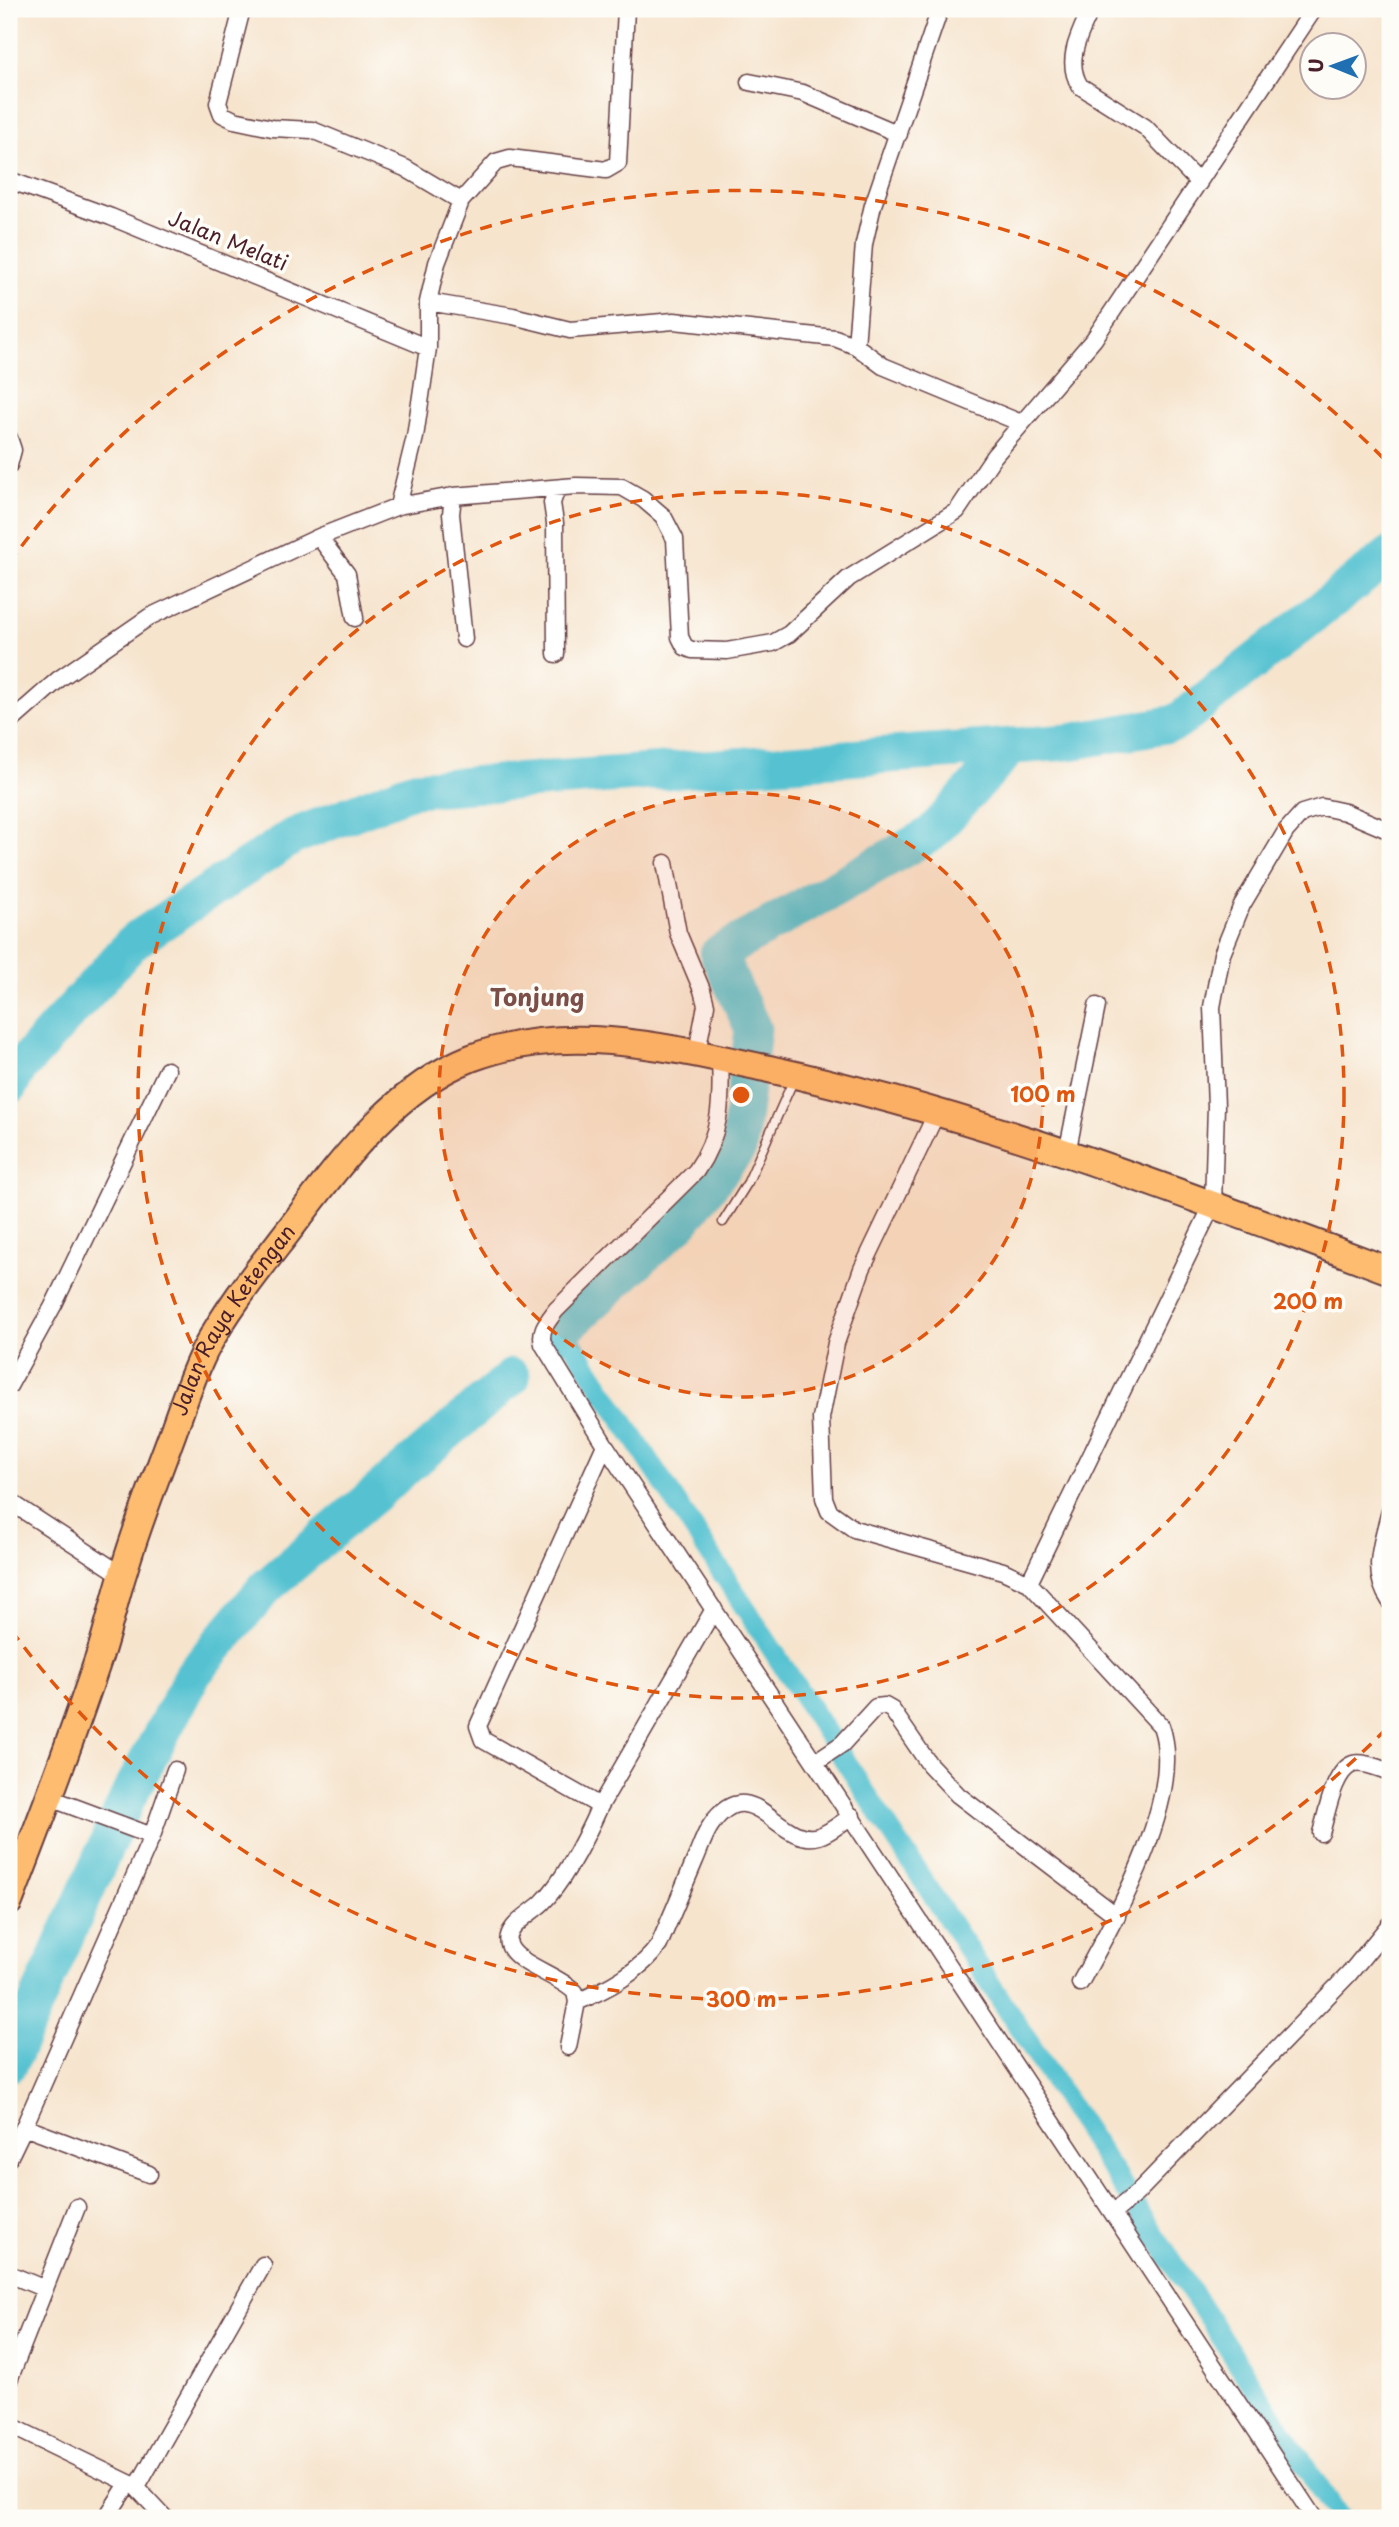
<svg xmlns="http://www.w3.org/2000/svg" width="1399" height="2527" viewBox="0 0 1399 2527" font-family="'Playpen Sans',sans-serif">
<rect width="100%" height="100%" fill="#fdfcf7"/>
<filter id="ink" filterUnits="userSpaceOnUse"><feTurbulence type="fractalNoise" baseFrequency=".0143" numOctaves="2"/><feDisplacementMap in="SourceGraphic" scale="14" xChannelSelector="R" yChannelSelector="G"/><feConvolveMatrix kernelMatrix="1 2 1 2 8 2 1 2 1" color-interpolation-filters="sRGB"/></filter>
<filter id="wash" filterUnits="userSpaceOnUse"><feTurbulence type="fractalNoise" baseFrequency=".00686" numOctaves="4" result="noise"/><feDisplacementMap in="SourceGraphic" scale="28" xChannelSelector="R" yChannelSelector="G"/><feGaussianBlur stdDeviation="1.57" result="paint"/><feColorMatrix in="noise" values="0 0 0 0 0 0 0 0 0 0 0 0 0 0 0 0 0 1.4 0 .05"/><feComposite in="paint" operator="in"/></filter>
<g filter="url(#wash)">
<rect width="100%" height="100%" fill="#f6e4cd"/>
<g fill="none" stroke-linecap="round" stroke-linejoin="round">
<path stroke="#57c2d1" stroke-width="21" d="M 563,1329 L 1339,2518"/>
<path stroke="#57c2d1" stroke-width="37" d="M 9,1087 L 19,1069 L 134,941 L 292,837 L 414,789 L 1070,742 L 1176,723 L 1390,555
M 556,1336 L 683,1220 L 739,1147 L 753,1029 L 718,954 L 931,834 L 1012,746
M 9,2064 L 128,1797 L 193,1674 L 266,1587 L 512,1377"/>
</g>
</g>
<g filter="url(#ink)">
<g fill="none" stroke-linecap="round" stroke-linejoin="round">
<defs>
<path id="service" d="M 723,1222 L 748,1182 L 793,1081"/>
<path id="minor" d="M 242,9 L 218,103 L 222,114 L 234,120 L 272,128 L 312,130 L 405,168 L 461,201
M 1091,9 C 1080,33 1064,61 1080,86 L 1145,127 L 1199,183
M 749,82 L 803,93 L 899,134
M 9,180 L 111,217 L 428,348
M 428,302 L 513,316 L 570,330 L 674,321 L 835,338 L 856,346 L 883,366 L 1021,423
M 856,346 L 864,244 L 873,205 L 940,9
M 9,438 L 13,450 L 9,465
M 453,496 L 451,514 L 464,639
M 398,506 L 415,437 L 428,348 L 428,302 L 437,263 L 461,201 L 496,162 L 510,158 L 606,170 L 618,163 L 626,9
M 319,537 L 347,574 L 355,618
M 556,654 L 555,523 L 552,503 L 557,488
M 9,723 L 59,679 L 149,617 L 319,537 L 398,506 L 453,496 L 576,486 L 622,487 L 643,499 L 663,516 L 675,539 L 680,637 L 685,647 L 692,650 L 727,651 L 773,643 L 789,634 L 849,578 L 957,511 L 994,456 L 1094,339 L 1314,9
M 665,863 L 678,933 L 702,990 L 706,1005 L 697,1052
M 720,1059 C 722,1102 721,1135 696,1171 L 556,1310 C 548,1321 539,1330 543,1344 L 605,1445 L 1314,2518
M 938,1110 L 862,1269 L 836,1343 L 821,1418 L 824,1498 L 829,1511 L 854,1529 L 1003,1571 L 1029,1583 L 1161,1726 C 1186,1795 1114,1921 1080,1983
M 1067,1153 L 1097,1006
M 9,1386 L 53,1306 L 167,1070
M 9,1501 L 122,1575
M 1390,1511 C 1382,1543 1370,1572 1390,1601
M 1029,1583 L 1213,1204 L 1216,1106 L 1212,1007 L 1222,954 L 1242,905 L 1286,831 L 1302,813 L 1322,807 L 1345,812 L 1390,831
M 815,1762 L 842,1744 L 876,1707 L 885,1706 L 892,1710 L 929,1764 L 958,1795 L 1117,1916
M 50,1798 L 152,1836
M 600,1806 L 714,1609
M 1321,1833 C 1327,1814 1333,1771 1353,1764 C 1364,1761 1380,1769 1390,1772
M 577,2002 C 607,1989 640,1972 659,1945 C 671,1917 683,1888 695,1860 C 700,1849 704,1835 711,1825 C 752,1767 778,1848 819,1836 C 830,1833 842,1822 852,1816
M 568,2047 L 577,2002 L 575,1992 C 560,1976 519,1965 510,1947 C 501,1928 532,1913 542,1903 C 565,1880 587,1835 600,1806 L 483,1740 L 478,1726 L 605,1445
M 24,2127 L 152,1836 L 175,1770
M 9,2158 L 24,2127 L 149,2174
M 1114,2212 L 1137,2193 L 1349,1974 L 1390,1924
M 9,2274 L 45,2289
M 9,2380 L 77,2207
M 9,2425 L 135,2486 L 140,2482 L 263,2265
M 135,2486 L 165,2518
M 106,2518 L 128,2484"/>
<g id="trunk">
<path id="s1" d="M 9,1902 C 41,1820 72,1738 100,1654 C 109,1626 115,1598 124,1570 C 138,1523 156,1478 173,1432 C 183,1404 192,1376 205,1350 C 228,1307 259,1269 289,1230 C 339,1165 392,1089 471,1058 C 567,1021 672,1048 769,1069 C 983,1116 1186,1194 1390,1271"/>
</g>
</defs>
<use href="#service" stroke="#643d43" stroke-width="11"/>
<use href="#minor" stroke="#643d43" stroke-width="19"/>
<use href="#trunk" stroke="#643d43" stroke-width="30"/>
<use href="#service" stroke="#fff" stroke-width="8"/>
<use href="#minor" stroke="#fff" stroke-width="16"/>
<use href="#trunk" stroke="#febc70" stroke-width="26"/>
</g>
</g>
<circle cx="741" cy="1095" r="302" fill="#e0560e" fill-opacity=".12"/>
<g fill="none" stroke="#e0560e" stroke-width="3.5" stroke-dasharray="12 9">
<circle cx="741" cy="1095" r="302"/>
<circle cx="741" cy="1095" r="603"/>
<path d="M1386 1729A905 905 0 0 1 9 1627M9 563A905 905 0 0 1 1386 461"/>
</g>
<g text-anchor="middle" stroke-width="7" stroke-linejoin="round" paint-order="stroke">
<g font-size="21" fill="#4a1f2b" stroke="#fdfcf7">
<text transform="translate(228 241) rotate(22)" y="7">Jalan Melati</text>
<text dy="7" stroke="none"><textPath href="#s1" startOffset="626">Jalan Raya Ketengan</textPath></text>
</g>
<g font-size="24" font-weight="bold" fill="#7c4e48" stroke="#fdfcf7">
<text x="537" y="1006">Tonjung</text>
</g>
</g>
<circle cx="741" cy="1095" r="10" fill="#e0560e" stroke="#fdfcf7" stroke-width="3.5"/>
<g font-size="21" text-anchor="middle" font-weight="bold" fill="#e0560e" stroke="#fdfcf7" stroke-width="7" stroke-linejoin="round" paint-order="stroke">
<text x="1043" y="1102">100 m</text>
<text x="1308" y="1309">200 m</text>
<text x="741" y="2007">300 m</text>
</g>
<rect width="1399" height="2527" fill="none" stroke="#fdfcf7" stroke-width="35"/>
<g transform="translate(1333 66) rotate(271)"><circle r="33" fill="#fdfcf7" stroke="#b5a4a5" stroke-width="2"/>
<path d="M0-5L12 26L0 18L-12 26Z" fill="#1f6fb2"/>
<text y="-10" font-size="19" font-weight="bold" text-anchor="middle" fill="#4a1f2b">U</text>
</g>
</svg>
